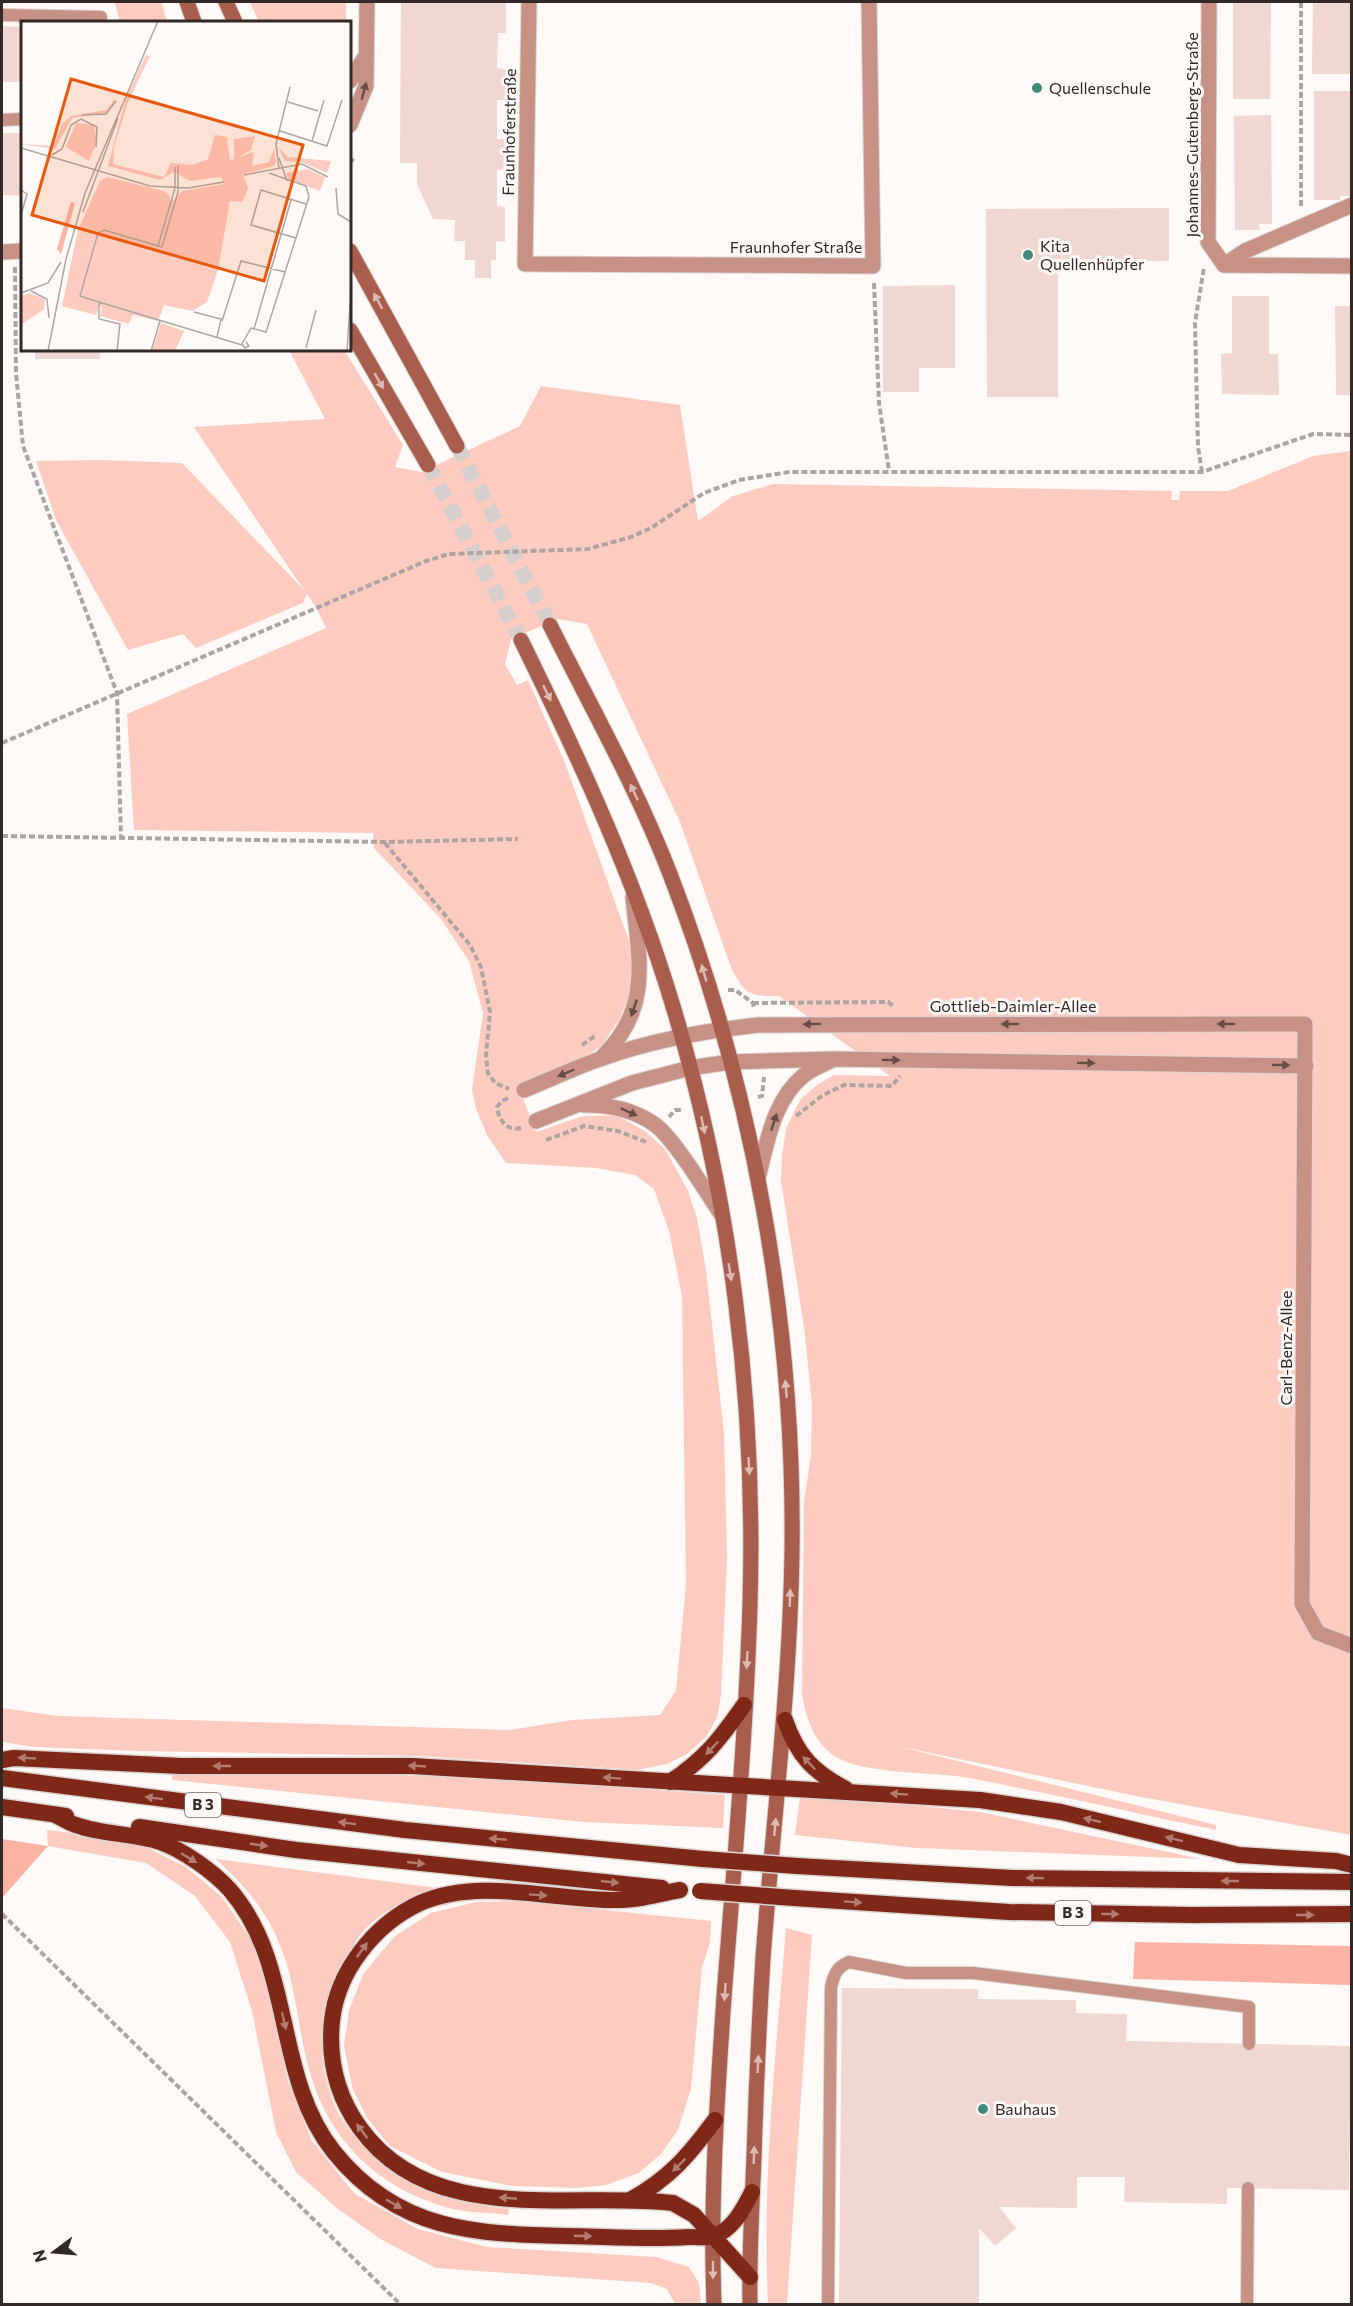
<svg xmlns="http://www.w3.org/2000/svg" width="1353" height="2306" viewBox="0 0 1353 2306" font-family="Commissioner,sans-serif">
<rect width="100%" height="100%" fill="#fff9f8"/>
<path fill="#fecbc0" d="M 115,2 L 162,2 L 167,22 L 120,22 Z
M 250,2 L 346,2 L 346,22 L 259,22 Z
M 289,350 L 344,350 L 403,445 L 395,467 L 421,472 L 520,426 L 541,386 L 680,405 L 698,521 L 733,496 L 773,484 L 1172,491 L 1171,500 L 1179,500 L 1180,491 L 1228,491 L 1313,456 L 1351,451 L 1351,1835 L 1136,1796 L 897,1746 L 1216,1825 L 1216,1830 C 1134,1813 1052,1794 970,1778 C 935,1772 863,1774 836,1757 C 814,1743 806,1718 802,1694 L 804,1502 L 811,1455 L 812,1403 L 804,1327 L 781,1181 L 782,1156 L 786,1129 L 796,1108 L 801,1099 L 817,1085 L 834,1075 L 890,1076 L 779,996 C 750,996 747,996 732,970 L 680,822 L 587,624 L 558,619 L 511,639 L 505,664 L 517,685 L 528,680 L 565,763 L 629,941 L 634,984 L 619,1020 L 602,1045 L 584,1058 L 518,1085 L 536,1132 L 583,1116 L 616,1115 L 645,1131 L 665,1149 L 688,1191 L 697,1218 L 706,1270 L 724,1433 L 727,1559 L 721,1695 L 717,1718 L 706,1737 L 687,1754 L 667,1764 L 637,1770 L 418,1756 L 140,1751 L 34,1747 L 2,1742 L 2,1708 L 58,1716 L 510,1730 L 572,1720 L 660,1715 L 676,1691 L 686,1585 L 682,1296 L 669,1231 L 654,1189 L 635,1175 L 596,1168 L 506,1163 L 488,1137 L 476,1109 L 472,1090 L 483,1013 L 469,961 L 441,919 L 374,848 L 373,833 L 134,830 L 127,714 L 326,628 L 317,609 L 307,594 L 303,603 L 196,648 L 183,634 L 128,650 L 56,520 L 36,461 L 102,460 L 182,463 L 304,590 L 194,427 L 325,419 Z
M 172,1773 L 395,1775 L 505,1779 L 725,1795 L 723,1828 L 584,1822 L 172,1780 Z
M 800,1798 L 862,1800 L 980,1812 L 1201,1859 L 917,1848 L 795,1835 Z
M 47,1830 L 105,1837 L 144,1846 L 186,1867 L 221,1896 L 253,1942 L 272,2007 L 288,2082 L 312,2141 L 355,2194 L 418,2229 L 487,2247 L 656,2257 L 689,2267 L 699,2283 L 701,2304 L 675,2304 L 667,2289 L 651,2283 L 436,2268 L 382,2240 L 338,2209 L 296,2172 L 276,2132 L 252,2011 L 230,1942 L 195,1896 L 146,1863 L 48,1846 Z
M 216,1859 L 437,1888 C 408,1898 380,1911 360,1935 C 355,1941 352,1949 348,1955 C 320,2002 313,2052 334,2104 C 341,2122 355,2137 368,2151 C 374,2157 379,2163 385,2167 C 421,2194 464,2204 509,2209 L 508,2215 C 488,2212 464,2213 445,2207 C 378,2187 331,2142 311,2076 C 297,2031 297,1981 277,1938 C 263,1906 242,1883 216,1859 Z
M 517,1901 L 711,1921 L 710,1943 L 702,1967 L 691,2089 L 678,2130 L 661,2154 L 639,2173 L 606,2185 L 576,2188 L 513,2186 L 442,2172 L 390,2146 L 367,2118 L 353,2090 L 344,2046 L 349,2010 L 364,1973 L 395,1936 L 431,1913 L 476,1902 Z
M 786,1928 L 812,1935 L 787,2304 L 768,2304 C 762,2179 776,2052 786,1928 Z"/>
<path fill="#fdb3a3" d="M 2,1839 L 48,1846 L 2,1898 Z
M 1135,1942 L 1351,1946 L 1351,1985 L 1133,1979 Z"/>
<path fill="#f0d7d1" d="M 401,2 L 506,2 L 506,33 L 498,33 L 497,68 L 505,69 L 505,100 L 497,100 L 497,139 L 505,139 L 505,170 L 497,170 L 497,206 L 505,207 L 505,242 L 496,241 L 496,260 L 491,260 L 491,278 L 475,278 L 475,260 L 465,260 L 465,241 L 454,241 L 455,220 L 433,219 L 417,184 L 417,163 L 400,163 Z
M 1233,2 L 1271,2 L 1270,99 L 1233,99 Z
M 1313,2 L 1351,2 L 1350,74 L 1312,74 Z
M 2,26 L 22,27 L 22,82 L 2,82 Z
M 1314,91 L 1352,91 L 1352,196 L 1340,196 L 1340,200 L 1314,200 Z
M 1271,115 L 1272,224 L 1259,224 L 1260,230 L 1235,230 L 1234,116 Z
M 2,133 L 22,133 L 22,196 L 2,195 Z
M 1169,208 L 1169,261 L 1058,262 L 1058,397 L 987,397 L 986,209 Z
M 955,285 L 955,368 L 919,368 L 919,392 L 883,392 L 883,286 Z
M 1232,296 L 1269,296 L 1269,354 L 1278,354 L 1279,395 L 1222,394 L 1221,354 L 1232,353 Z
M 1335,306 L 1352,306 L 1352,395 L 1336,395 Z
M 35,350 L 100,350 L 100,359 L 35,359 Z
M 130,350 L 233,350 L 233,352 L 130,352 Z
M 842,1988 L 978,1989 L 978,1999 L 1076,2000 L 1076,2013 L 1127,2014 L 1126,2041 L 1351,2046 L 1349,2190 L 1227,2188 L 1227,2204 L 1124,2202 L 1125,2177 L 1077,2177 L 1077,2208 L 999,2207 L 1016,2228 L 995,2246 L 979,2228 L 979,2304 L 839,2304 Z"/>
<g fill="none" stroke-linecap="round" stroke-linejoin="round">
<path stroke="#d6cfce" stroke-width="15" stroke-dasharray="15 8" stroke-linecap="butt" d="M 457,446 L 550,625
M 428,465 L 521,640"/>
<defs>
<path id="service" d="M 2,15 L 101,17
M 2,120 L 22,119
M 828,2304 L 831,1987 C 834,1974 837,1967 849,1962 L 906,1973 L 973,1973 L 1249,2007 L 1249,2044
M 1247,2304 L 1248,2188"/>
<path id="pedestrian" d="M 1224,265 L 1245,251 L 1352,205"/>
<path id="minor" d="M 529,2 L 525,264 L 873,266 L 869,2
M 1209,2 L 1208,242 L 1224,265 L 1352,266
M 350,81 L 365,57
M 350,125 L 366,86 L 367,2
M 2,252 L 22,251
M 603,1056 C 652,1008 639,959 633,897
M 524,1090 C 549,1080 574,1068 600,1059 C 651,1040 704,1031 758,1025 L 1305,1024 L 1302,1604 L 1318,1633 L 1352,1646
M 584,1105 C 608,1104 634,1110 654,1124 C 674,1138 706,1192 721,1214
M 536,1121 L 632,1083 L 690,1068 L 730,1062 L 833,1059 L 1306,1066
M 758,1178 C 767,1143 773,1101 803,1076 C 811,1069 823,1065 832,1060"/>
<path id="secondary" d="M 187,2 L 194,22
M 226,2 L 235,22
M 350,251 L 457,446
M 350,330 L 428,465
M 550,625 C 591,707 637,788 670,874 C 753,1089 795,1323 792,1552 C 790,1688 773,1823 763,1958 C 759,2024 756,2091 754,2157 C 752,2206 749,2255 750,2304
M 521,640 C 579,758 634,877 672,1003 C 731,1196 756,1402 750,1604 C 746,1735 734,1866 724,1997 C 717,2099 710,2202 714,2304"/>
<path id="trunk" d="M 785,1720 C 797,1755 813,1772 846,1789
M 2,1760 L 14,1758 L 181,1766 L 412,1766 L 980,1800 L 1061,1812 L 1239,1855 L 1336,1861 L 1352,1865
M 2,1778 L 405,1830 L 703,1859
M 670,1782 C 705,1759 720,1739 744,1705
M 2,1807 L 66,1816
M 55,1815 C 62,1818 69,1823 76,1825 C 103,1835 134,1833 160,1842 C 183,1850 214,1872 230,1890 C 295,1965 273,2076 334,2152 C 407,2243 498,2233 603,2237 C 632,2238 660,2239 688,2237 C 696,2237 705,2238 712,2236 C 732,2232 744,2208 752,2192
M 139,1827 L 296,1850 L 662,1888
M 797,1866 L 1012,1878 L 1352,1882
M 680,1890 C 661,1893 641,1900 622,1900 C 557,1902 482,1876 420,1903 C 375,1924 337,1971 332,2021 C 328,2060 337,2096 360,2128 C 432,2228 569,2191 673,2203 L 694,2215 L 750,2277
M 794,1898 L 1009,1912 L 1191,1915 L 1352,1914
M 630,2200 C 669,2179 689,2155 715,2120"/>
</defs>
<use href="#service" stroke="#dad4d2" stroke-width="14"/>
<use href="#pedestrian" stroke="#dad4d2" stroke-width="17"/>
<use href="#minor" stroke="#dad4d2" stroke-width="17"/>
<use href="#secondary" stroke="#dad4d2" stroke-width="17"/>
<use href="#trunk" stroke="#dad4d2" stroke-width="19"/>
<path stroke="#aba4a2" stroke-width="4" stroke-dasharray="6 3" stroke-linecap="butt" d="M 1301,2 L 1301,209
M 350,159 L 354,161
M 15,267 L 16,373 L 23,446 L 117,693 L 121,837
M 874,283 L 879,403 L 889,471
M 1202,472 L 1198,447 L 1195,323 L 1204,267
M 2,743 L 426,561 L 449,554 L 588,549 L 631,537 L 651,528 L 704,493 L 739,480 L 789,472 L 1202,472 L 1313,434 L 1352,435
M 2,836 L 385,842 L 518,839
M 385,843 L 470,945 L 481,967 L 490,1012 L 486,1056 L 488,1073 L 495,1083 L 509,1089
M 728,990 L 735,990 L 753,1003 L 754,1008
M 753,1003 L 888,1002 L 895,1007
M 582,1045 L 595,1036
M 758,1097 L 762,1096 L 764,1077
M 508,1098 L 502,1101 L 497,1107 C 499,1120 506,1131 521,1128
M 796,1116 L 823,1095 L 844,1085 L 892,1086 L 900,1076
M 669,1117 L 675,1110 L 682,1110
M 546,1140 L 584,1126 L 618,1131 L 646,1142
M 2,1914 L 400,2304"/>
<use href="#service" stroke="#c79185" stroke-width="12"/>
<use href="#pedestrian" stroke="#c79185" stroke-width="15"/>
<use href="#minor" stroke="#c79185" stroke-width="15"/>
<use href="#secondary" stroke="#a85d4d" stroke-width="15"/>
<use href="#trunk" stroke="#802818" stroke-width="16"/>
<defs>
<path id="trunk-bridge" d="M 703,1859 L 797,1866
M 700,1891 L 794,1898"/>
</defs>
<use href="#trunk-bridge" stroke="#dad4d2" stroke-width="19" stroke-linecap="butt"/>
<use href="#trunk-bridge" stroke="#802818" stroke-width="16"/>
</g>
<defs><path id="oneway-solid" d="M-6-.8H1V-3.2L6.5 0L1 3.2V.8H-6Z" transform="scale(1.5)"/></defs>
<g fill="#664d48">
<use href="#oneway-solid" transform="translate(364 91) rotate(-75)"/>
<use href="#oneway-solid" transform="translate(634 1008) rotate(109)"/>
<use href="#oneway-solid" transform="translate(812 1024) rotate(179)"/>
<use href="#oneway-solid" transform="translate(1010 1024) rotate(180)"/>
<use href="#oneway-solid" transform="translate(1226 1024) rotate(180)"/>
<use href="#oneway-solid" transform="translate(891 1060) rotate(1)"/>
<use href="#oneway-solid" transform="translate(1086 1063) rotate(1)"/>
<use href="#oneway-solid" transform="translate(1281 1065) rotate(1)"/>
<use href="#oneway-solid" transform="translate(566 1073) rotate(157)"/>
<use href="#oneway-solid" transform="translate(629 1112) rotate(24)"/>
<use href="#oneway-solid" transform="translate(774 1122) rotate(-72)"/>
</g>
<g fill="#dcbbb4">
<use href="#oneway-solid" transform="translate(378 301) rotate(-119)"/>
<use href="#oneway-solid" transform="translate(379 381) rotate(60)"/>
<use href="#oneway-solid" transform="translate(547 693) rotate(64)"/>
<use href="#oneway-solid" transform="translate(634 792) rotate(-115)"/>
<use href="#oneway-solid" transform="translate(704 973) rotate(-106)"/>
<use href="#oneway-solid" transform="translate(703 1125) rotate(78)"/>
<use href="#oneway-solid" transform="translate(730 1272) rotate(81)"/>
<use href="#oneway-solid" transform="translate(786 1389) rotate(-95)"/>
<use href="#oneway-solid" transform="translate(749 1466) rotate(87)"/>
<use href="#oneway-solid" transform="translate(790 1598) rotate(-88)"/>
<use href="#oneway-solid" transform="translate(747 1660) rotate(93)"/>
<use href="#oneway-solid" transform="translate(775 1827) rotate(-85)"/>
<use href="#oneway-solid" transform="translate(725 1992) rotate(94)"/>
<use href="#oneway-solid" transform="translate(758 2064) rotate(-87)"/>
<use href="#oneway-solid" transform="translate(754 2155) rotate(-88)"/>
<use href="#oneway-solid" transform="translate(713 2270) rotate(90)"/>
</g>
<g fill="#b37c72">
<use href="#oneway-solid" transform="translate(712 1748) rotate(134)"/>
<use href="#oneway-solid" transform="translate(27 1758) rotate(-177)"/>
<use href="#oneway-solid" transform="translate(809 1763) rotate(-134)"/>
<use href="#oneway-solid" transform="translate(222 1766) rotate(-180)"/>
<use href="#oneway-solid" transform="translate(417 1766) rotate(-177)"/>
<use href="#oneway-solid" transform="translate(612 1778) rotate(-176)"/>
<use href="#oneway-solid" transform="translate(899 1794) rotate(-176)"/>
<use href="#oneway-solid" transform="translate(154 1798) rotate(-173)"/>
<use href="#oneway-solid" transform="translate(1092 1820) rotate(-167)"/>
<use href="#oneway-solid" transform="translate(347 1823) rotate(-173)"/>
<use href="#oneway-solid" transform="translate(498 1839) rotate(-175)"/>
<use href="#oneway-solid" transform="translate(1174 1839) rotate(-166)"/>
<use href="#oneway-solid" transform="translate(259 1845) rotate(8)"/>
<use href="#oneway-solid" transform="translate(189 1858) rotate(31)"/>
<use href="#oneway-solid" transform="translate(416 1863) rotate(6)"/>
<use href="#oneway-solid" transform="translate(1035 1878) rotate(-179)"/>
<use href="#oneway-solid" transform="translate(1230 1881) rotate(-180)"/>
<use href="#oneway-solid" transform="translate(610 1882) rotate(6)"/>
<use href="#oneway-solid" transform="translate(538 1895) rotate(4)"/>
<use href="#oneway-solid" transform="translate(853 1902) rotate(4)"/>
<use href="#oneway-solid" transform="translate(1110 1914) rotate(1)"/>
<use href="#oneway-solid" transform="translate(1305 1915)"/>
<use href="#oneway-solid" transform="translate(362 1950) rotate(-54)"/>
<use href="#oneway-solid" transform="translate(284 2021) rotate(77)"/>
<use href="#oneway-solid" transform="translate(362 2131) rotate(-127)"/>
<use href="#oneway-solid" transform="translate(679 2165) rotate(135)"/>
<use href="#oneway-solid" transform="translate(508 2198) rotate(-175)"/>
<use href="#oneway-solid" transform="translate(394 2204) rotate(29)"/>
<use href="#oneway-solid" transform="translate(583 2236) rotate(2)"/>
</g>
<g fill="#44897e" stroke="#fff9f8" stroke-width="2">
<circle cx="1037" cy="88" r="6"/>
<circle cx="1028" cy="255" r="6"/>
<circle cx="983" cy="2109" r="6"/>
</g>
<g text-anchor="middle" stroke-width="6" stroke-linejoin="round" paint-order="stroke">
<g fill="#fff9f8" stroke="#706766" stroke-width="1.5">
<rect x="185" y="1793" width="36" height="24" rx="4.5"/>
<rect x="1055" y="1901" width="36" height="24" rx="4.5"/>
</g>
<g font-size="15" font-weight="bold" fill="#322927">
<text x="203" y="1810">B 3</text>
<text x="1073" y="1918">B 3</text>
</g>
<g font-size="16" fill="#322927" stroke="#fff9f8" text-anchor="start">
<text x="1049" y="94">Quellenschule</text>
<text x="1040" y="252">Kita<tspan x="1040" dy="18">Quellenhüpfer</tspan></text>
<text x="995" y="2115">Bauhaus</text>
</g>
<g font-size="16" fill="#322927" stroke="#fff9f8">
<text transform="translate(509 132) rotate(-89)" y="6">Fraunhoferstraße</text>
<text transform="translate(1192 135) rotate(-90)" y="6">Johannes-Gutenberg-Straße</text>
<text x="796" y="253">Fraunhofer Straße</text>
<text x="1013" y="1012">Gottlieb-Daimler-Allee</text>
<text transform="translate(1286 1348) rotate(-90)" y="6">Carl-Benz-Allee</text>
</g>
</g>
<g transform="translate(21 21)">
<rect width="330" height="330" fill="#fff9f8"/>
<path d="M 125,34 L 129,35 L 107,81 L 93,126 L 92,143 L 143,156 L 150,142 L 171,144 L 187,138 L 194,114 L 206,116 L 209,139 L 213,138 L 213,118 L 234,115 L 230,129 L 218,136 L 233,131 L 231,145 L 248,141 L 253,127 L 255,141 L 253,145 L 222,153 L 227,168 L 221,181 L 209,180 L 197,249 L 186,281 L 171,290 L 143,284 L 137,300 L 112,294 L 108,303 L 79,295 L 81,286 L 78,286 L 75,294 L 41,285 L 57,209 L 79,160 L 86,156 L 143,170 L 149,175 L 149,182 L 161,170 L 203,163 L 200,156 L 169,160 L 153,151 L 139,159 L 87,145 L 105,77 ZM 95,76 L 92,85 L 85,92 L 51,97 L 34,128 L 0,123 L 32,125 L 41,103 L 50,95 L 85,89 ZM 55,102 L 73,104 L 76,121 L 68,140 L 45,126 ZM 257,126 L 267,136 L 310,140 L 306,152 L 280,141 L 264,140 ZM 286,148 L 304,156 L 299,170 L 267,158 L 265,152 ZM 8,272 L 24,278 L 23,288 L 0,304 L 0,275 ZM 140,302 L 163,310 L 154,330 L 131,330 Z" fill="#fecbc0"/>
<path d="M 50,181 L 54,182 L 40,233 L 36,228 Z" fill="#fdb3a3"/>
<path fill="none" stroke="#ada6a4" stroke-width="1.5" d="M 267,81 L 297,90M 61,94 L 85,93 L 95,80M 259,110 L 306,125 L 321,79M 291,120 L 303,79M 0,127 L 129,165 L 167,167 L 203,161M 31,134 L 41,128 L 50,104 L 60,98 L 76,106 L 75,126M 258,137 L 266,160M 258,148 L 255,123 L 269,66M 223,154 L 281,143 L 307,156M 315,167 L 317,193 L 330,201M 0,169 L 6,173 L 0,194M 62,191 L 97,97M 275,217 L 230,204 L 240,169 L 285,183M 137,225 L 154,167 L 154,146M 10,270 L 26,278 L 28,297M 0,272 L 27,262 L 40,241M 78,281 L 221,324M 173,291 L 200,298 L 196,316M 201,300 L 220,240 L 264,251M 233,308 L 270,179M 225,321 L 228,325 L 224,327 L 221,323 L 230,307 L 245,311 L 288,176 L 285,165 L 248,152M 285,327 L 295,289M 27,330 L 45,238 L 64,172 L 137,0M 96,330 L 99,303 L 78,298 L 78,281 L 59,275 L 77,212 L 83,209 L 141,226 L 157,171 L 157,145M 130,330 L 139,300M 326,330 L 330,269"/>
<path fill="#e8590c" fill-opacity="0.15" stroke="#e8590c" stroke-width="3" d="M 50,58 L 282,124 L 243,260 L 11,194 Z"/>
<rect width="330" height="330" fill="none" stroke="#322927" stroke-width="3"/>
</g>
<rect width="1353" height="2306" fill="none" stroke="#322927" stroke-width="6"/>
<g transform="translate(54 2252) rotate(254)" stroke="#fff9f8" stroke-width="4.5" paint-order="stroke">
<path d="M0-4.5L10 22L0 15L-10 22Z" fill="#322927"/>
<text y="-9" font-size="16" font-weight="bold" text-anchor="middle" fill="#322927">N</text>
</g>
</svg>
